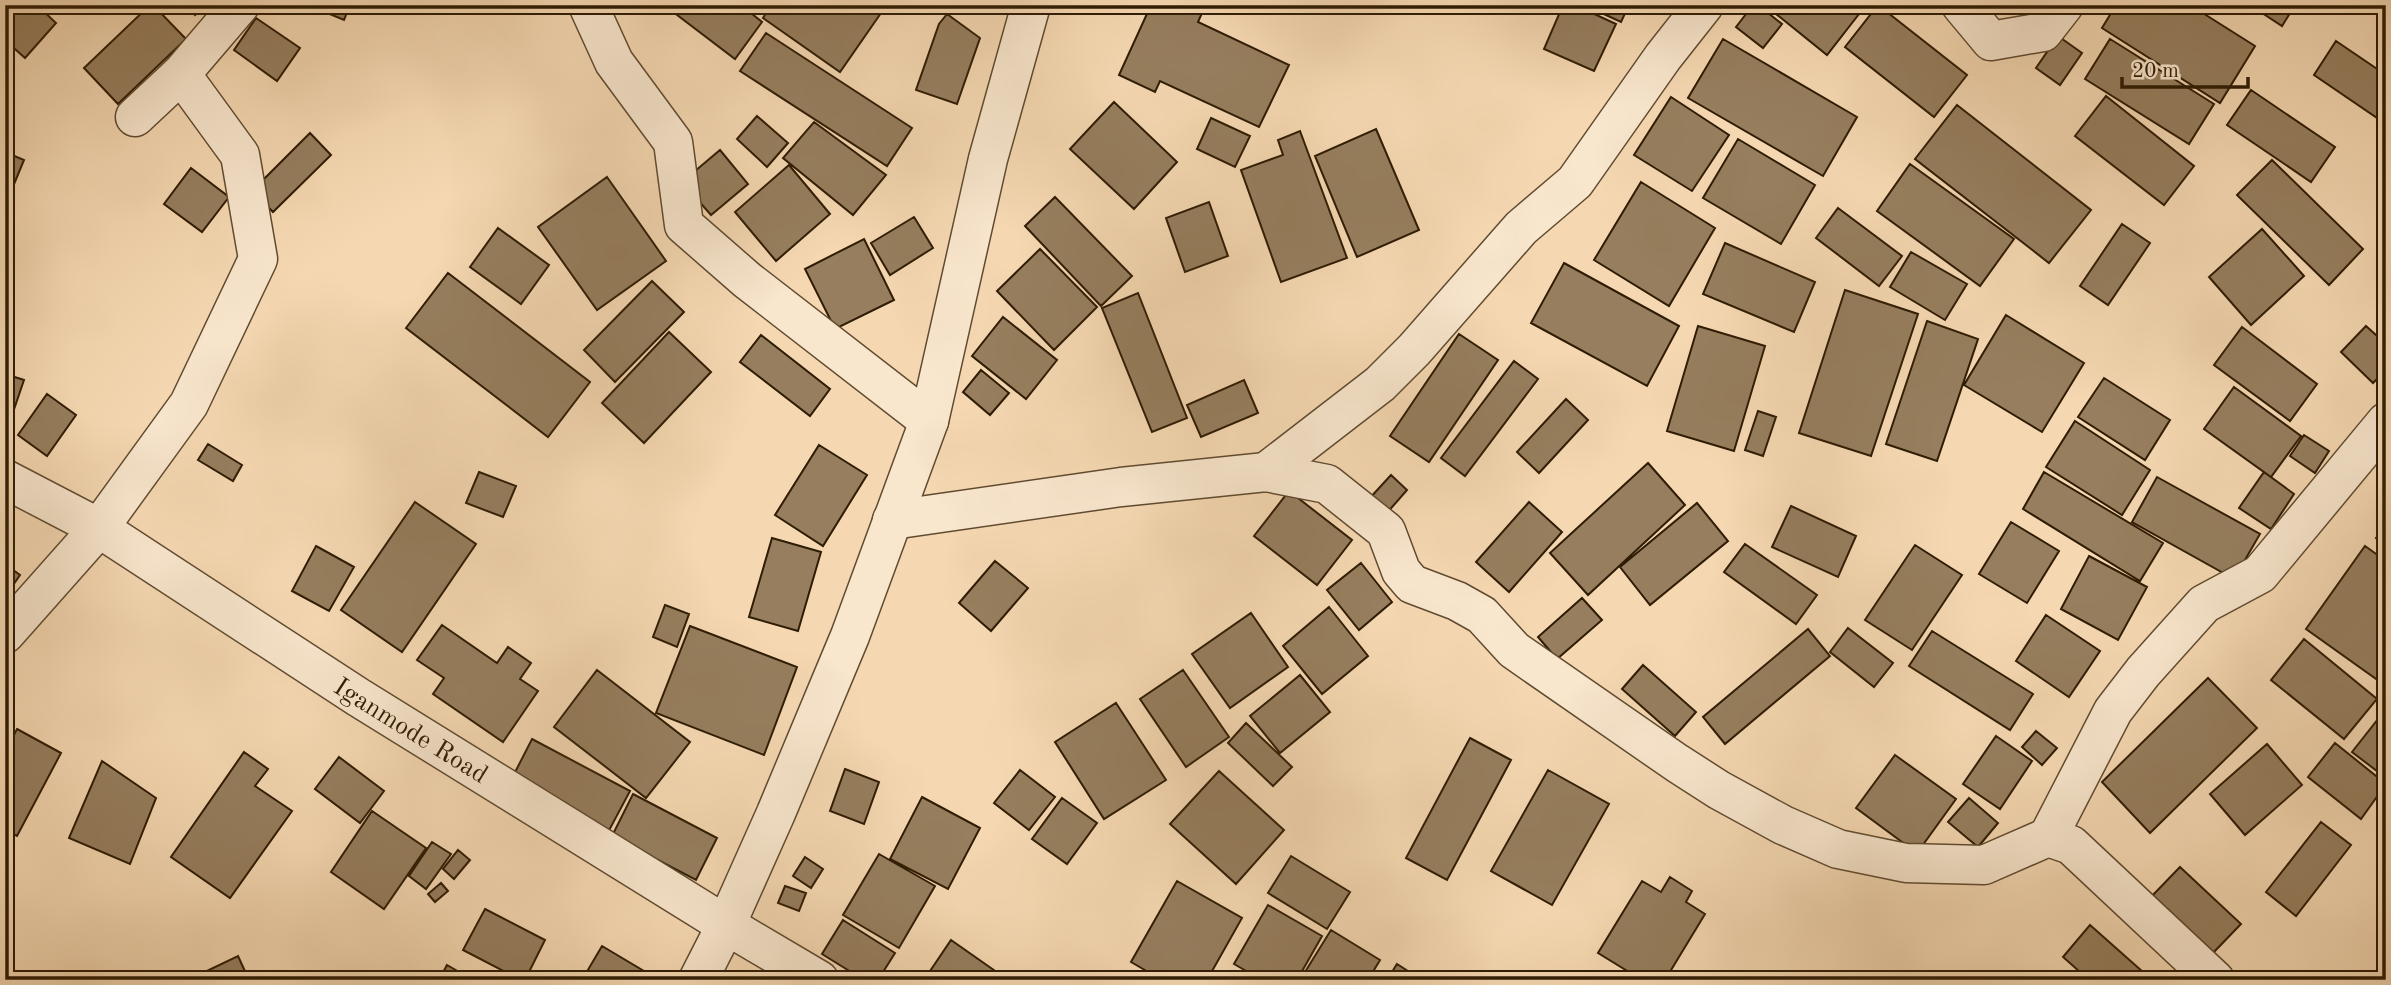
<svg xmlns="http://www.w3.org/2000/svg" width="2391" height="985" viewBox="0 0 2391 985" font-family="'Old Standard TT',serif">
<rect width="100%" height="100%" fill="#f5d8b2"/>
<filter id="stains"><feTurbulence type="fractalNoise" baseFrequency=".00286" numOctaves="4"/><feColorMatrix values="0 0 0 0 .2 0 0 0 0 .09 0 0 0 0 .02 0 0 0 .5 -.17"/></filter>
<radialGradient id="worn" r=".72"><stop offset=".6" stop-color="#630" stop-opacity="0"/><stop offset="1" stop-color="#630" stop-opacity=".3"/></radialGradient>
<path fill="#967e5e" stroke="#2f1c04" stroke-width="2" d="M 5,5 L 37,5 L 56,23 L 25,58 L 5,40 Z
M 150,5 L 153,5 L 186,39 L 118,104 L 84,68 Z
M 185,5 L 205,5 L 195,15 Z
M 308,5 L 350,5 L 344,20 Z
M 664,5 L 741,5 L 762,22 L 735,59 Z
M 771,5 L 870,5 L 881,13 L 840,72 L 763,18 Z
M 1151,5 L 1186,5 L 1202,13 L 1198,22 L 1289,65 L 1259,127 L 1160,81 L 1155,92 L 1119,75 Z
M 1563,5 L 1575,5 L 1616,24 L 1594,71 L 1544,49 Z
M 1584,5 L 1629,5 L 1621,22 Z
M 1753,5 L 1758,5 L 1782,24 L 1763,48 L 1736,27 Z
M 1765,5 L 1866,5 L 1827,55 Z
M 1878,5 L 1967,75 L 1934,117 L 1845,47 Z
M 2116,5 L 2190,5 L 2255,46 L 2220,103 L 2102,28 Z
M 2250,5 L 2295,5 L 2282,26 Z
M 947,14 L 980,38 L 957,104 L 916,90 L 939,24 Z
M 256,18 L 300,48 L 277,81 L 234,50 Z
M 766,33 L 912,128 L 887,166 L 740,71 Z
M 2058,36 L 2082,53 L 2060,85 L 2036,68 Z
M 1723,39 L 1857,117 L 1823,176 L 1688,98 Z
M 2110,39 L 2214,104 L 2189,144 L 2085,79 Z
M 2336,41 L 2386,75 L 2386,124 L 2314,75 Z
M 2251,90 L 2335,147 L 2311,182 L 2227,125 Z
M 2106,96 L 2194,166 L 2164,205 L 2075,136 Z
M 1671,97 L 1729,135 L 1692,191 L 1634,155 Z
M 1114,102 L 1177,162 L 1134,209 L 1070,149 Z
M 1957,105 L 2091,210 L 2049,263 L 1915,159 Z
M 757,116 L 788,143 L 767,167 L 737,139 Z
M 1211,118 L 1250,136 L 1235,167 L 1197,149 Z
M 814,122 L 886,175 L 853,215 L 783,158 Z
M 1376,129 L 1419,230 L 1357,257 L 1315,156 Z
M 1300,131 L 1347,258 L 1281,282 L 1241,170 L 1283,155 L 1278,140 Z
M 310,133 L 331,155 L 273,212 L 252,191 Z
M 1738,139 L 1815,185 L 1781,244 L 1703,198 Z
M 720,150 L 748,184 L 711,215 L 682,182 Z
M 5,152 L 24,160 L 5,206 Z
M 2272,160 L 2363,249 L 2329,285 L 2237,195 Z
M 1910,164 L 2014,239 L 1980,286 L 1877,211 Z
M 789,165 L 830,214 L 776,261 L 735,212 Z
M 191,168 L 229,197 L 202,232 L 164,204 Z
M 607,177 L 666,261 L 597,310 L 538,227 Z
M 1641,182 L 1715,228 L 1669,306 L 1594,260 Z
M 1055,197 L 1132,276 L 1101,306 L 1025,226 Z
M 1209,202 L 1228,256 L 1185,272 L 1166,218 Z
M 1838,208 L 1902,256 L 1879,286 L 1816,238 Z
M 914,217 L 933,248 L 890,275 L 871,243 Z
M 2122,224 L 2150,243 L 2108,305 L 2080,286 Z
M 498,228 L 549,265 L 521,304 L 470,267 Z
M 2262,229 L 2304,276 L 2251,325 L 2209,277 Z
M 864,239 L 894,300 L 835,329 L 805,269 Z
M 1725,243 L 1815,282 L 1794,332 L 1703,294 Z
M 1040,249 L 1097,307 L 1054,350 L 997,291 Z
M 1911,252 L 1967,284 L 1945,320 L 1890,287 Z
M 1564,263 L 1679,326 L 1647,386 L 1531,323 Z
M 448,273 L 590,382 L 548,437 L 406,328 Z
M 652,281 L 684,312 L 615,382 L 584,350 Z
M 1845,290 L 1918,314 L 1871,456 L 1799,433 Z
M 1138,293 L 1187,418 L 1152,432 L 1102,308 Z
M 2006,315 L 2084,363 L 2042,432 L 1964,385 Z
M 1003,317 L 1057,360 L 1026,399 L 972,356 Z
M 1927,321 L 1978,339 L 1937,461 L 1886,444 Z
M 1698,326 L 1765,346 L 1734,451 L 1667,431 Z
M 2366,326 L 2386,344 L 2386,370 L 2373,383 L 2341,352 Z
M 2242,327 L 2317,384 L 2290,421 L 2214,365 Z
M 669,332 L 711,372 L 644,443 L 602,403 Z
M 1459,334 L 1498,360 L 1429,462 L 1390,436 Z
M 761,335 L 830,389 L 810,416 L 740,362 Z
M 1514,361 L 1538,379 L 1465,476 L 1441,458 Z
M 981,370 L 1009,393 L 990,415 L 963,392 Z
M 5,374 L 24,380 L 7,430 L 5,429 Z
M 2104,378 L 2170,420 L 2145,460 L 2078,417 Z
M 1244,380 L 1258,413 L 1201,437 L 1187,405 Z
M 2234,387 L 2301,436 L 2271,477 L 2204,429 Z
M 47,394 L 76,415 L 47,456 L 18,435 Z
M 1566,399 L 1588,420 L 1539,473 L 1517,452 Z
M 1758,411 L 1776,417 L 1763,456 L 1745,450 Z
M 2075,421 L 2150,470 L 2122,515 L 2046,467 Z
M 2304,435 L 2329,451 L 2315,473 L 2290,456 Z
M 208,444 L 242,465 L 233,481 L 198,460 Z
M 819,445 L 867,475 L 823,546 L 775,515 Z
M 1648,463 L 1685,505 L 1588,595 L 1550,553 Z
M 479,472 L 516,486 L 503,517 L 466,503 Z
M 2044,472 L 2163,543 L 2140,581 L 2023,509 Z
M 2264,472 L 2294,494 L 2271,529 L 2239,508 Z
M 1391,475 L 1407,490 L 1386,514 L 1369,499 Z
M 2157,477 L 2260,534 L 2234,579 L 2132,522 Z
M 1289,491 L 1352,540 L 1317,585 L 1254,536 Z
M 415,502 L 476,544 L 402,652 L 341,610 Z
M 1529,502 L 1562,532 L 1509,592 L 1476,562 Z
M 1697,503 L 1728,541 L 1650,605 L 1620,567 Z
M 1791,506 L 1856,536 L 1838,577 L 1772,547 Z
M 2011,522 L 2059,551 L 2027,603 L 1979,574 Z
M 2386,524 L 2386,545 L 2376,538 Z
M 772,538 L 821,552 L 798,631 L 749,617 Z
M 1745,544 L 1817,595 L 1796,624 L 1724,572 Z
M 1915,545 L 1962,575 L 1912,650 L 1865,620 Z
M 316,546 L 354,567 L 329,611 L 292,591 Z
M 2365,546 L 2386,561 L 2386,686 L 2306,629 Z
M 2089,556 L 2147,587 L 2118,640 L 2061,609 Z
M 995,561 L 1028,588 L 991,631 L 959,603 Z
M 1361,563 L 1392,602 L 1359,630 L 1327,590 Z
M 5,564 L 20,575 L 5,597 Z
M 1582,598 L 1602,620 L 1557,659 L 1538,637 Z
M 665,605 L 689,614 L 677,647 L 653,637 Z
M 1329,607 L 1368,656 L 1322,694 L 1283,646 Z
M 1251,613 L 1288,667 L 1230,708 L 1192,654 Z
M 2046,615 L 2100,651 L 2069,697 L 2016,661 Z
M 442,625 L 497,663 L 508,647 L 531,663 L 520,679 L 538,691 L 503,742 L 433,694 L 444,678 L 417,660 Z
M 690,626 L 797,667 L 764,755 L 656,713 Z
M 1848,628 L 1893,663 L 1874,687 L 1830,652 Z
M 1808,629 L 1830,656 L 1725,744 L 1703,717 Z
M 1932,631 L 2033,694 L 2010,730 L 1909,666 Z
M 2304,639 L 2377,699 L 2344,739 L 2271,680 Z
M 1643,665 L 1696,712 L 1675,736 L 1622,689 Z
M 597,670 L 690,742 L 646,798 L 554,727 Z
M 1183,670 L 1229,737 L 1186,767 L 1140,699 Z
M 1300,675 L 1330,712 L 1280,753 L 1250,716 Z
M 2208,678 L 2257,728 L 2150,833 L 2102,782 Z
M 1116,703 L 1166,780 L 1104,819 L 1055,742 Z
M 2386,709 L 2386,778 L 2352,752 Z
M 1246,723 L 1292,767 L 1273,786 L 1228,743 Z
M 17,729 L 61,753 L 17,836 L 5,830 L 5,752 Z
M 2036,731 L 2057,748 L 2042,765 L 2022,747 Z
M 1996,736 L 2032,761 L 2000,809 L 1963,784 Z
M 1470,738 L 1511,760 L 1447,880 L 1406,858 Z
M 532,739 L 630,791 L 605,838 L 508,786 Z
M 2335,743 L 2386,784 L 2361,819 L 2308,777 Z
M 2267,744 L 2302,785 L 2245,835 L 2210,794 Z
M 244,752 L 268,769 L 255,786 L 292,811 L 230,898 L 171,857 Z
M 1895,755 L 1956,799 L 1917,853 L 1856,808 Z
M 339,757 L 384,791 L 360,823 L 315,789 Z
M 102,761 L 156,798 L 130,864 L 69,838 Z
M 845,769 L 879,782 L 864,824 L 830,811 Z
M 1020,770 L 1055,797 L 1029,830 L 994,803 Z
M 1548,770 L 1609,804 L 1552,905 L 1491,871 Z
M 1219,771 L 1284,830 L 1236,884 L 1170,824 Z
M 633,794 L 717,838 L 696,880 L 612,836 Z
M 922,797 L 980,828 L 948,889 L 890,859 Z
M 1062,798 L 1097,823 L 1067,864 L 1032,839 Z
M 1969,798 L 1998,823 L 1978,847 L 1948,822 Z
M 372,811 L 426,848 L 384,909 L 331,872 Z
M 2321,822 L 2351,845 L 2296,916 L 2266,892 Z
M 432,842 L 451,854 L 426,889 L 409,876 Z
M 458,850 L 470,860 L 454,879 L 443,869 Z
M 879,854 L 935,886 L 899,948 L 843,915 Z
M 1291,856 L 1350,892 L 1327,929 L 1268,893 Z
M 805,857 L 823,869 L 811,888 L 793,876 Z
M 2180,867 L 2241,924 L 2212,954 L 2151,897 Z
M 1670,877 L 1692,891 L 1686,902 L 1705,914 L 1665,980 L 1642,980 L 1598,953 L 1642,881 L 1661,892 Z
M 1177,881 L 1242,918 L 1207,980 L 1162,980 L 1131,962 Z
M 441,883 L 448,891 L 435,902 L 428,894 Z
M 785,886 L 806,893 L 799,911 L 778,903 Z
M 1268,905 L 1322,936 L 1297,980 L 1262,980 L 1234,964 Z
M 485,909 L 545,940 L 525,980 L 521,980 L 463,950 Z
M 843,920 L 895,953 L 878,980 L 864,980 L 822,954 Z
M 2090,925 L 2152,980 L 2089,980 L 2063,957 Z
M 1331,930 L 1380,960 L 1368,980 L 1300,980 Z
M 951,940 L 1008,980 L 924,980 Z
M 602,946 L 659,980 L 582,980 Z
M 238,956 L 249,980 L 188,980 Z
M 1397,964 L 1422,980 L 1387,980 Z
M 447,965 L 473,980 L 439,980 Z"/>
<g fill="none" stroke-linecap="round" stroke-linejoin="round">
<defs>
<g id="minor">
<path d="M 588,5 L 614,62 L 673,142 L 684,225 L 747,280 L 929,421"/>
<path d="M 1961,5 L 1991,41 L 2043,32 L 2064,5"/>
<path d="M 135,117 L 181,74 L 240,5"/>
<path d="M 1266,472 L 1380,384 L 1414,350 L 1521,228 L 1575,182 L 1663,57 L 1704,5"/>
<path id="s1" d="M 5,479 L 99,528 L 358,697 L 726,925 L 819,980"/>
<path d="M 892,520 L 1121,487 L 1266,472 L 1327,484 L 1386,531 L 1401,571 L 1412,584 L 1457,601 L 1482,615 L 1514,650 L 1677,763 L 1719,790 L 1783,825 L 1838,849 L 1906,863 L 1984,865 L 2048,837 L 2113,711 L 2143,672 L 2204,604 L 2260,574 L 2386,422"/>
<path d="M 5,634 L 99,528 L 189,404 L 258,259 L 240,155 L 181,74"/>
<path d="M 2048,837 L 2071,845 L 2215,980"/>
<path d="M 698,980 L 726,925 L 776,813 L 850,636 L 929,421 L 988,159 L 1031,5"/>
</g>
</defs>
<use href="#minor" stroke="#604b30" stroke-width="41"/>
<use href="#minor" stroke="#f8e6cd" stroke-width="38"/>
</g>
<g text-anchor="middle" stroke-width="5" stroke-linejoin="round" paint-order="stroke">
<g font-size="26" fill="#2f1c04" stroke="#f8e6cd">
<text dy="9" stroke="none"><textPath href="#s1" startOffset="478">Iganmode Road</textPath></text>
</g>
</g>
<rect width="2391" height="985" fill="none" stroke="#f5d8b2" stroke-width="28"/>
<rect x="7" y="7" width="2377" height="971" fill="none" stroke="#2f1c04" stroke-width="3.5"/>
<rect x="14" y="14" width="2363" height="957" fill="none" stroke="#2f1c04" stroke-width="2"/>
<path d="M2122 77v10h126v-10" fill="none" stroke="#2f1c04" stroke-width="3.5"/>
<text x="2132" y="77" font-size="21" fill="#2f1c04" stroke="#f8e6cd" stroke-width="5" paint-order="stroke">20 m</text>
<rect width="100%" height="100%" filter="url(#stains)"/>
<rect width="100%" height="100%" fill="url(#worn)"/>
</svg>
